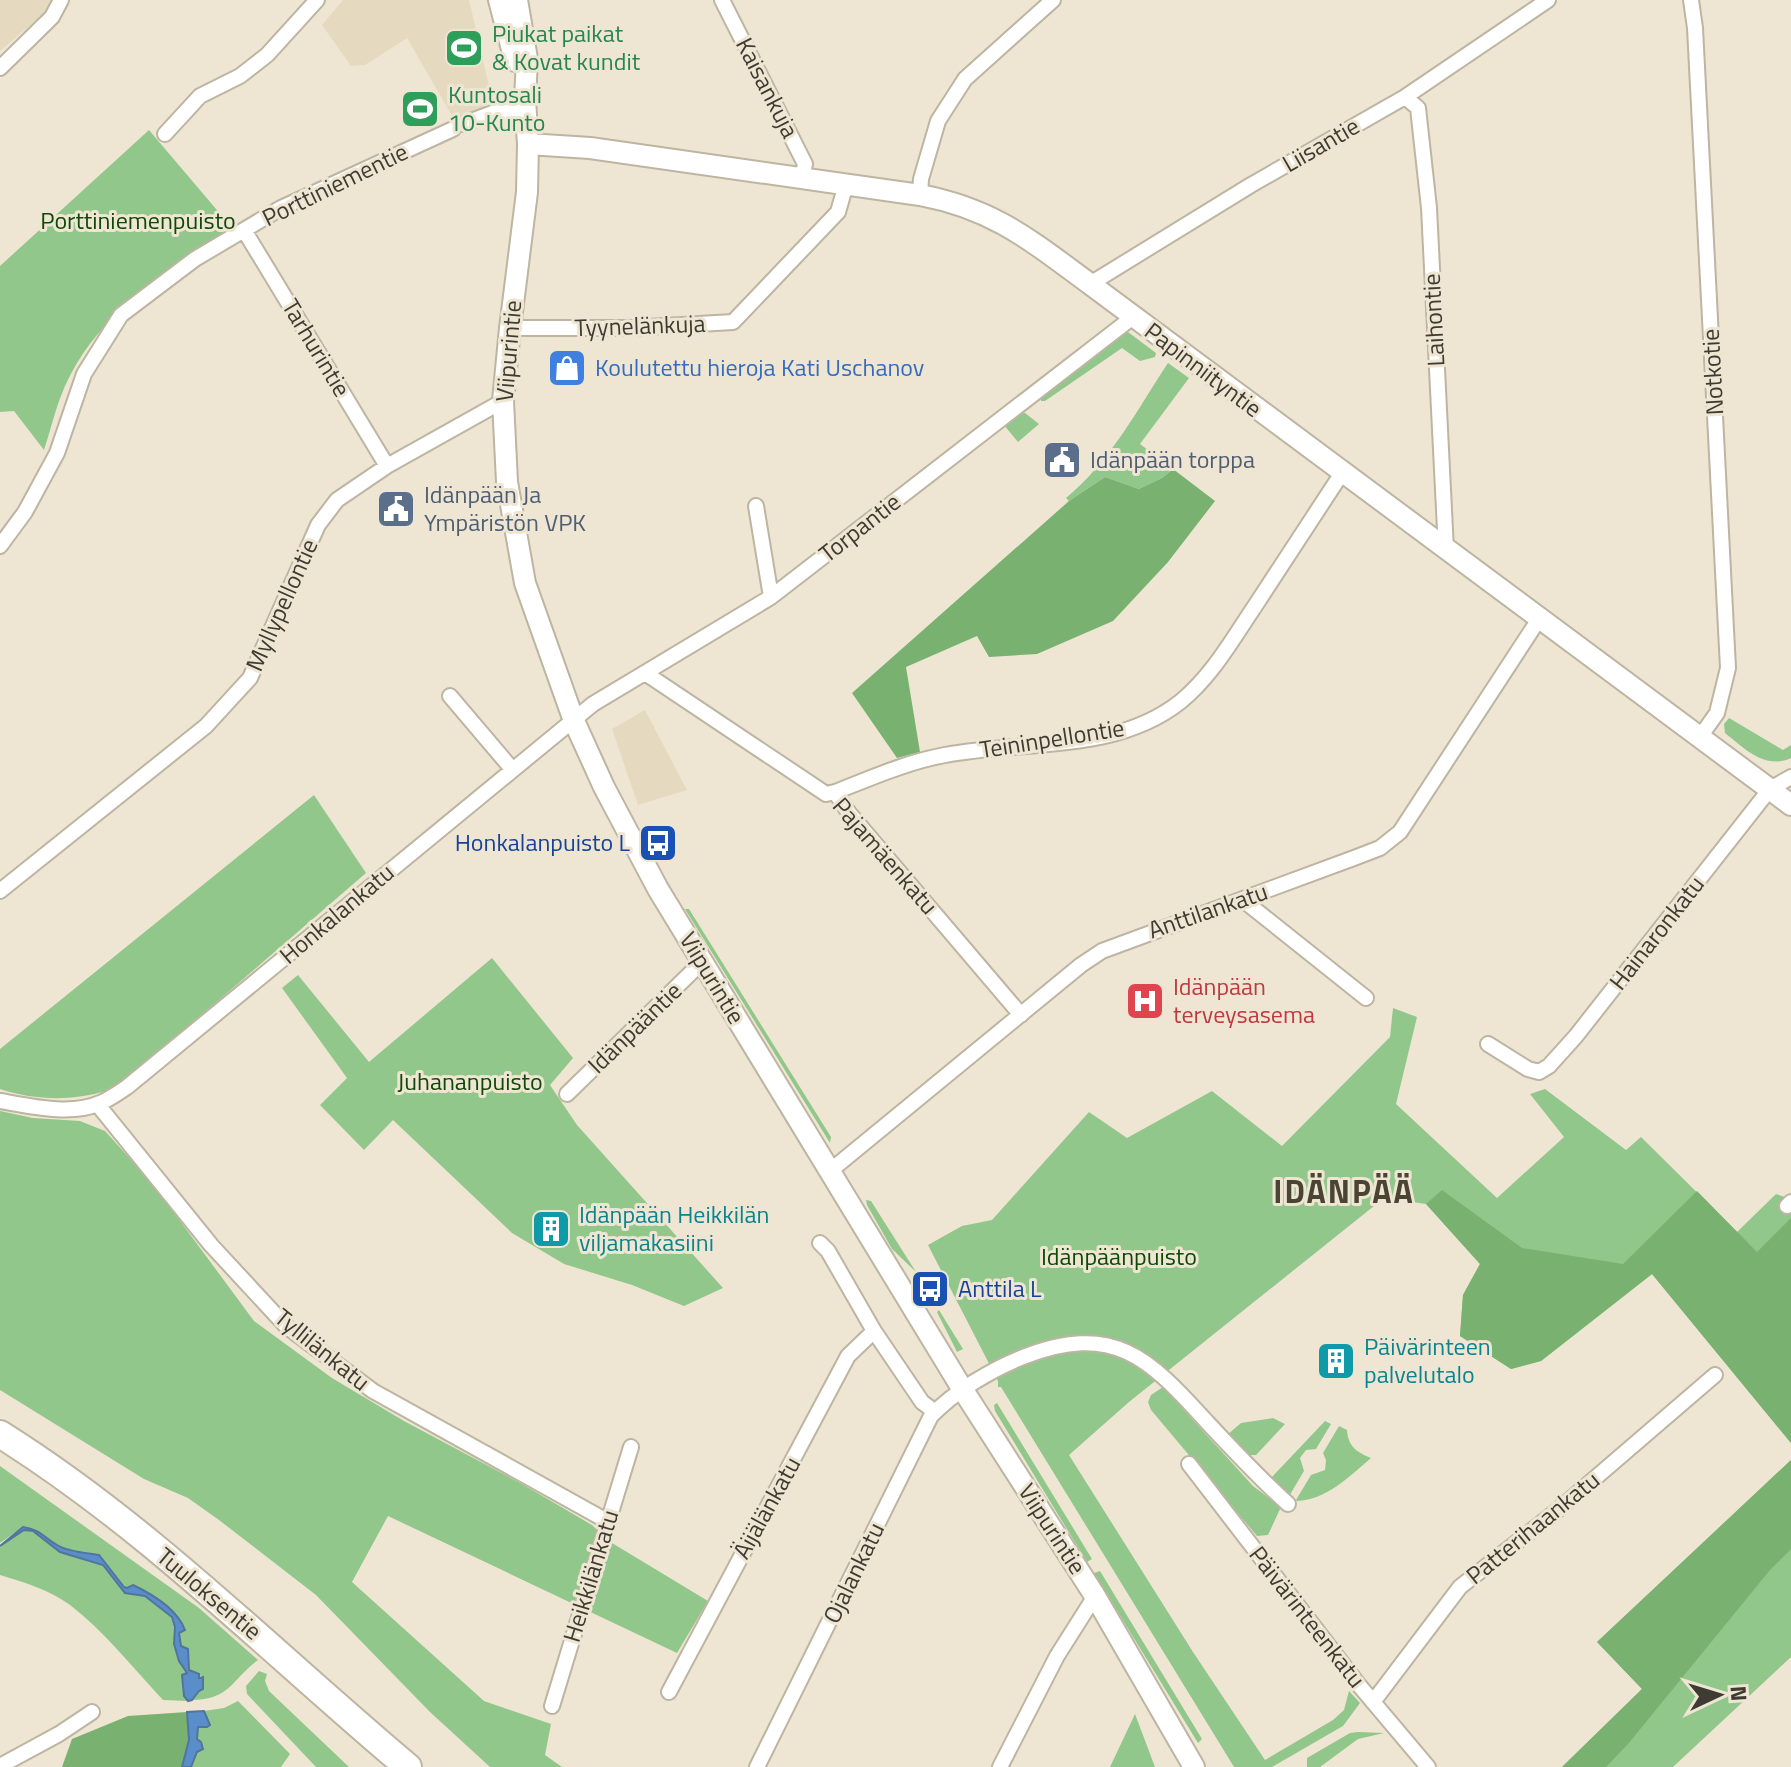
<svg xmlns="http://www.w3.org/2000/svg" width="1791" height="1767" viewBox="0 0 1791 1767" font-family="'Titillium Web',sans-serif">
<rect width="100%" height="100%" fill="#eee6d2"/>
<path fill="#e5dac0" d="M 0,0 L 52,0 L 47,11 L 0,51 Z
M 343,0 L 469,0 L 493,104 L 455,121 L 407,38 L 365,65 L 351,66 L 322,25 Z
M 645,710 L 687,790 L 638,805 L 612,729 Z"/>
<path fill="#92c78b" d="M 149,130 L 233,229 C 166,275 101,308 65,386 C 56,406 51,429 44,450 L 14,411 L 0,412 L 0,266 Z
M 1124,329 L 1156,353 L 1155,357 L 1140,361 L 1122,348 L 1045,401 L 1041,401 L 1041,396 Z
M 1168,363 L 1189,378 L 1140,444 L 1173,469 L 1162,478 L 1139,489 L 1105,477 L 1069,501 L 1066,498 C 1110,462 1137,410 1168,363 Z
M 1025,413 L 1039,424 L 1018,442 L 1003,424 L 1017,414 Z
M 1729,718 L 1783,750 L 1791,745 L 1791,758 C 1765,770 1745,749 1725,733 L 1724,724 Z
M 314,795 L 366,873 L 118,1087 C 81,1101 39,1102 0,1089 L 0,1049 Z
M 685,909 L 689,909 L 831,1137 L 830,1143 Z
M 492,958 L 573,1058 L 550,1085 L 577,1125 L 723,1288 L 684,1306 L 632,1285 L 564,1264 L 512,1233 L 393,1120 L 364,1150 L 320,1105 L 347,1078 L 282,988 L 298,975 L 369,1062 Z
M 1393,1008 L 1417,1017 L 1396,1104 L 1497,1198 L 1564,1137 L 1530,1094 L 1545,1089 L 1626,1150 L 1641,1137 L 1737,1232 L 1776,1194 L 1791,1199 L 1791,1443 L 1652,1274 L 1541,1361 L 1511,1369 L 1460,1336 L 1463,1295 L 1480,1264 L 1426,1204 L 1384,1198 L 1129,1402 L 1069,1455 L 1193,1652 L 1265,1760 L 1333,1720 L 1344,1710 L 1349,1691 L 1360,1703 L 1343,1726 L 1272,1767 L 1234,1767 L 1001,1387 L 998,1387 L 998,1381 L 928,1245 L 962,1226 L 992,1220 L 1089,1112 L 1127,1138 L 1212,1091 L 1282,1146 L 1390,1037 Z
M 0,1111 L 33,1118 L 80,1121 L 105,1131 L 152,1183 L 254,1321 L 332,1378 L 404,1421 L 522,1484 L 592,1525 L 612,1543 L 708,1601 L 677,1653 L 388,1516 L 352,1582 L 484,1701 L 551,1724 L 545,1755 L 562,1767 L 490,1767 L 430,1712 L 316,1595 L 219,1520 L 188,1498 L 144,1479 L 0,1390 Z
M 866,1200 L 871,1201 L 916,1272 L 892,1249 L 867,1205 Z
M 939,1310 L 963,1349 L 957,1352 L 937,1312 Z
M 1163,1387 L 1253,1486 L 1281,1507 L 1268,1535 L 1257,1536 L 1151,1410 L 1148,1402 L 1151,1395 Z
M 997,1403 L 1092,1559 L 1087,1562 L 995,1411 L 994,1405 Z
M 1273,1418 L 1285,1424 L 1256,1455 L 1246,1455 L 1227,1435 L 1241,1423 Z
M 1325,1421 L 1331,1424 L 1316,1449 L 1306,1450 L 1300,1458 L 1304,1471 L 1288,1498 L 1268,1481 Z
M 1339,1426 L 1347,1430 C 1348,1446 1356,1452 1371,1458 C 1350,1476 1326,1500 1297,1501 L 1296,1500 L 1311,1475 L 1325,1470 L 1326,1460 L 1323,1453 Z
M 1791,1460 L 1791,1657 L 1673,1767 L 1562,1767 L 1642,1689 L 1597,1642 Z
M 0,1466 L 199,1608 L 258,1660 C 232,1679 230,1700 192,1700 L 199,1691 L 203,1689 L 203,1677 L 189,1670 L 188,1649 L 181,1646 L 179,1633 L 185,1630 L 152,1595 L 124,1587 L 100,1555 C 87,1553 68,1552 57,1545 C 43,1537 41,1530 23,1527 L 0,1543 Z
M 24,1530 L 37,1533 L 60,1552 L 103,1565 L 125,1593 L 145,1596 L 172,1617 L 175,1627 L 174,1644 L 187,1673 L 184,1696 L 188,1701 L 163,1700 C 133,1668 104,1631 70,1605 C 50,1590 23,1582 0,1575 L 0,1546 Z
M 1100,1571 L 1202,1739 L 1198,1743 L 1094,1573 Z
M 259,1671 L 267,1674 L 265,1681 L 269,1691 L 349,1767 L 316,1767 L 247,1694 L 246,1686 Z
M 238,1701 L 290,1754 L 281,1767 L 191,1767 L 197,1752 L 198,1727 L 204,1711 L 224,1708 Z
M 1135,1714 L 1155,1767 L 1110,1767 Z
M 1358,1732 L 1384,1733 L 1358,1739 L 1320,1767 L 1307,1767 L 1307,1758 L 1350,1733 Z"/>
<path fill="#79b171" d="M 1173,469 L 1215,501 L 1168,562 L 1113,621 L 1037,654 L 989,657 L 977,636 L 906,667 L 920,752 L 897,758 L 852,693 L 1069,501 L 1105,477 L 1139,489 L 1162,478 Z
M 1442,1190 L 1522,1248 L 1623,1264 L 1697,1191 L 1757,1252 L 1791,1218 L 1791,1443 L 1652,1274 L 1541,1361 L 1511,1369 L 1460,1336 L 1463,1295 L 1480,1264 L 1426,1204 Z
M 1791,1460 L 1791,1549 L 1770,1570 L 1628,1744 L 1606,1767 L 1562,1767 L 1642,1689 L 1597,1642 Z
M 187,1712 L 189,1740 L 182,1767 L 62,1767 L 72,1739 L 128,1716 Z"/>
<path fill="#598ecb" stroke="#51759d" stroke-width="2" d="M 23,1527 C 41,1530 43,1537 57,1545 C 68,1552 87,1553 99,1555 L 124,1587 L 127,1588 L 133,1585 C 152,1594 177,1609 185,1630 L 179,1633 L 181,1646 L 188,1649 L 189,1670 L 199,1674 L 199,1678 L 203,1677 L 203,1689 L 199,1691 L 192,1700 L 188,1701 L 184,1696 L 182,1675 L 187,1673 L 179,1661 L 174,1644 L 175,1627 L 172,1617 L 145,1596 L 125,1593 L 103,1565 L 60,1552 L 33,1531 L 24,1530 L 0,1546 Z
M 204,1711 L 210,1725 L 207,1727 L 198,1727 L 197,1739 L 201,1742 L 203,1749 L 197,1752 L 191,1767 L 182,1767 L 189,1740 L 187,1712 Z"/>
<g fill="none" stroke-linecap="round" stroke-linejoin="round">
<defs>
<path id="street" d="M 722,0 L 805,164 L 802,178
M 1691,0 L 1695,28 L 1728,668 L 1717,713 L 1700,737
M 0,68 L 52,17 L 61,0
M 1405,97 L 1418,108 L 1429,208 L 1446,550
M 463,124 L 495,112 L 526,112
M 165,134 L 200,96 L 240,76 L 267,55 L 317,0
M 920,195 L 921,179 L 938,121 L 965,79 L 1053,0
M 244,230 L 387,466
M 1090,284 L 1251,185 L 1405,97 L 1548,0
M 510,328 L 630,328 L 733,322 L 838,212 L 846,184
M 756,506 L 771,597
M 0,546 L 25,512 L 57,453 L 84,374 L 121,315 L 195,259 L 281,208 L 453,129
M 645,673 L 826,794 L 835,792 L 849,813 L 1021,1015
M 450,696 L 512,769
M 835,792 C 871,778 907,762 945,755 C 1022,740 1114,754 1180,702 C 1212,676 1232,640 1255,606 C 1284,562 1313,518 1342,473
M 0,891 L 206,726 L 250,678 L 318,525 L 337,500 L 387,466 L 503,401
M 1243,900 L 1366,998
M 1488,1044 L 1528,1069 L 1539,1072 L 1549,1066 L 1576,1036 L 1770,789 L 1791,777
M 567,1094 L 702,962
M 0,1101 C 30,1106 71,1116 100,1103 C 110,1099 118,1093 127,1087 L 593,704 L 771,597 L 1133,317
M 98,1105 L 211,1245 L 286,1326 L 373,1391 L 607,1521
M 830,1171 L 1081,965 L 1102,951 L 1354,858 L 1380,848 L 1400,832 L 1539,619
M 1787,1206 L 1791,1202
M 820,1243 L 828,1251 L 874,1331 L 922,1402 L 935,1412
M 1189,1464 L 1358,1684 L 1428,1767
M 669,1692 L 848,1356 L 874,1331
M 1373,1702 L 1460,1587 L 1558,1510 L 1715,1375
M 552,1706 L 631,1447
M 0,1766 L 59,1734 L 92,1712
M 757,1767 L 931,1416 C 955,1391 991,1370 1023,1357 C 1113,1322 1148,1357 1206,1421 C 1233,1450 1259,1478 1288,1504
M 1000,1767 L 1057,1656 L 1095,1596"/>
<path id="secondary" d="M 499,0 L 515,61
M 517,0 L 527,59 L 525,100 L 528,144 L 527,192 L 510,328 L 503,401 L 507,482 L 525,583 L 574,721 L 604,787 L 658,889 L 963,1390 L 1095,1596 L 1194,1767
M 528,144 L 590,148 L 920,195 C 994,209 1030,240 1090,284 L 1791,805"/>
<path id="highway" d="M 0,1434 C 150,1528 273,1654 408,1767"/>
</defs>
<use href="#street" stroke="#bdb5a2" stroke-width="18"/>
<use href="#secondary" stroke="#bdb5a2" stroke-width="24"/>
<use href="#highway" stroke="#bdb5a2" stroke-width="30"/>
<use href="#street" stroke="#fff" stroke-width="14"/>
<use href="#secondary" stroke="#fff" stroke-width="20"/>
<use href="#highway" stroke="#fff" stroke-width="26"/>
</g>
<defs>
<symbol id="stadium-square" viewBox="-11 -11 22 22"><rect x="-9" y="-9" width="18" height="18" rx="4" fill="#2e9e5b" stroke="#eee6d2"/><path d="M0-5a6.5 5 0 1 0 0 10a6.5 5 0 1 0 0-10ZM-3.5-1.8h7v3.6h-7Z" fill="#fff"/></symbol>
<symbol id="shop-square" viewBox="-11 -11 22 22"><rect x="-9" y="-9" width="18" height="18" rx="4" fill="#3f7fe0" stroke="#eee6d2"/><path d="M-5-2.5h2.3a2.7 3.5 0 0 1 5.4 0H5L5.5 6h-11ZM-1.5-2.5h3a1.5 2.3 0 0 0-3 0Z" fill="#fff"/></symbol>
<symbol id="civic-square" viewBox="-11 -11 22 22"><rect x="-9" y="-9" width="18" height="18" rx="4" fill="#5c6f8a" stroke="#eee6d2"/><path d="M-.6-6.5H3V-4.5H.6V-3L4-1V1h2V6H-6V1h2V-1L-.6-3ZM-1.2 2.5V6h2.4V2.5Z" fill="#fff"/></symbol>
<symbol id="bus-square" viewBox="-11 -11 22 22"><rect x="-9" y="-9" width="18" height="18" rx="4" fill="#1a4fb4" stroke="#eee6d2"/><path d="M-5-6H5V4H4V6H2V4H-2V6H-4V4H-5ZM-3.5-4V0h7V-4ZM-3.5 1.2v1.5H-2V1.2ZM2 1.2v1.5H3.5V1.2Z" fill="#fff"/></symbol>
<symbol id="hospital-square" viewBox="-11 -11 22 22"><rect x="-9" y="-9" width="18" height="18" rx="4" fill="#e0444e" stroke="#eee6d2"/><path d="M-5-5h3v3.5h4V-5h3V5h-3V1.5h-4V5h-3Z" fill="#fff"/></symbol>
<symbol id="building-square" viewBox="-11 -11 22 22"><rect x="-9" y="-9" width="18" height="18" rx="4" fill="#0f9aa8" stroke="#eee6d2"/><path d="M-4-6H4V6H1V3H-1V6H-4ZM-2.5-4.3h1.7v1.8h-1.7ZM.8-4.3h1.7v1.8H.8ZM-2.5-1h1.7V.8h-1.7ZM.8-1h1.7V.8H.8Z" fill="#fff"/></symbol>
</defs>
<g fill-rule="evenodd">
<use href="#stadium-square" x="442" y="26" width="44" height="44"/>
<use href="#stadium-square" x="398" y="87" width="44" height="44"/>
<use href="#shop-square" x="545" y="346" width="44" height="44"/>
<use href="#civic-square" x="1040" y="438" width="44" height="44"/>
<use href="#civic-square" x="374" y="487" width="44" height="44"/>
<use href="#bus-square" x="636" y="821" width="44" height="44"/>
<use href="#hospital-square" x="1123" y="979" width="44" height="44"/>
<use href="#building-square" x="529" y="1207" width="44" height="44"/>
<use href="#bus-square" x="908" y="1267" width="44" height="44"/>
<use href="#building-square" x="1314" y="1339" width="44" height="44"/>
</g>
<g text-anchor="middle" stroke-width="6" stroke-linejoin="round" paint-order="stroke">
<g font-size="24" fill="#27864d" stroke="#eee6d2" text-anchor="start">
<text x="492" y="42">Piukat paikat<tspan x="492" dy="28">&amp; Kovat kundit</tspan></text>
<text x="448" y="103">Kuntosali<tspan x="448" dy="28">10-Kunto</tspan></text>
</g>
<g font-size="24" fill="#3e3b33" stroke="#eee6d2">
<text transform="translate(767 88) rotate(63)" y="8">Kaisankuja</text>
<text transform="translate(1321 145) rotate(-30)" y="8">Liisantie</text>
<text transform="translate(335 185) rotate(-26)" y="8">Porttiniementie</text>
<text transform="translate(1434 320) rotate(-93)" y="8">Laihontie</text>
<text transform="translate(640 326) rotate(-2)" y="8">Tyynelänkuja</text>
<text transform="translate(316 348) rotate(59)" y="8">Tarhurintie</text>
<text transform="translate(509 351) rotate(-85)" y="8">Viipurintie</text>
<text transform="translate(1203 370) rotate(37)" y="8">Papinniityntie</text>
<text transform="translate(1713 372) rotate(-93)" y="8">Notkotie</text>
<text transform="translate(860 528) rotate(-38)" y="8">Torpantie</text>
<text transform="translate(282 605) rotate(-66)" y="8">Myllypellontie</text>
<text transform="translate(1052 739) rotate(-9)" y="8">Teininpellontie</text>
<text transform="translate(885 856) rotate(49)" y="8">Pajamäenkatu</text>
<text transform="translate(1208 911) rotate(-19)" y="8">Anttilankatu</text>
<text transform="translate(337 914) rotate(-40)" y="8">Honkalankatu</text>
<text transform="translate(1657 933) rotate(-52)" y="8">Hainaronkatu</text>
<text transform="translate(712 978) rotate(59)" y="8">Viipurintie</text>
<text transform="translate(635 1028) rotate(-44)" y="8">Idänpääntie</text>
<text transform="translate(322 1350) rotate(39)" y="8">Tyllilänkatu</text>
<text transform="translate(767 1508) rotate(-61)" y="8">Äijälänkatu</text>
<text transform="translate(1533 1528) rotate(-39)" y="8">Patterihaankatu</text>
<text transform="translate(1052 1529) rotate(57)" y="8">Viipurintie</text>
<text transform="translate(854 1573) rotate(-64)" y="8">Ojalankatu</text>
<text transform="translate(591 1576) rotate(-73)" y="8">Heikkilänkatu</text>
<text transform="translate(209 1594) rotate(40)" y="8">Tuuloksentie</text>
<text transform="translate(1307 1617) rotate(52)" y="8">Päivärinteenkatu</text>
</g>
<g font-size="24" fill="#0e4907" stroke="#eee6d2">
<text x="138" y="229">Porttiniemenpuisto</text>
<text x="470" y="1090">Juhananpuisto</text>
<text x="1119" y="1265">Idänpäänpuisto</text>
</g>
<g font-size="24" fill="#366cbe" stroke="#eee6d2" text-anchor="start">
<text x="595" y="376">Koulutettu hieroja Kati Uschanov</text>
</g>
<g font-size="24" fill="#4e5e75" stroke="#eee6d2" text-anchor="start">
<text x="1090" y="468">Idänpään torppa</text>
<text x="424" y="503">Idänpään Ja<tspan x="424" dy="28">Ympäristön VPK</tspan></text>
</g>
<g font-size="24" fill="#164399" stroke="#eee6d2" text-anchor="end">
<text x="630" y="851">Honkalanpuisto L</text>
<text x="958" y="1297" text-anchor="start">Anttila L</text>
</g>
<g font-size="24" fill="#be3a42" stroke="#eee6d2" text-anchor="start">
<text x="1173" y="995">Idänpään<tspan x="1173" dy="28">terveysasema</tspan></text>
</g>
<g font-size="24" fill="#0d838f" stroke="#eee6d2" text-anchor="start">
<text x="579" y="1223">Idänpään Heikkilän<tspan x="579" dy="28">viljamakasiini</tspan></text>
<text x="1364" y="1355">Päivärinteen<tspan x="1364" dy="28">palvelutalo</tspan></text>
</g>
<g font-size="32" font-weight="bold" letter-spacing="2" fill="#4a4434" stroke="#eee6d2">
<text x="1344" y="1203">IDÄNPÄÄ</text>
</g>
</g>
<g transform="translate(1719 1695) rotate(86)" stroke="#eee6d2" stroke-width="6" paint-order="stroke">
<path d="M0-6L14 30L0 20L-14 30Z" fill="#3e3b33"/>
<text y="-12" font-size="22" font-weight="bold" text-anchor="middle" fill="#3e3b33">N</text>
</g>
</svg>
